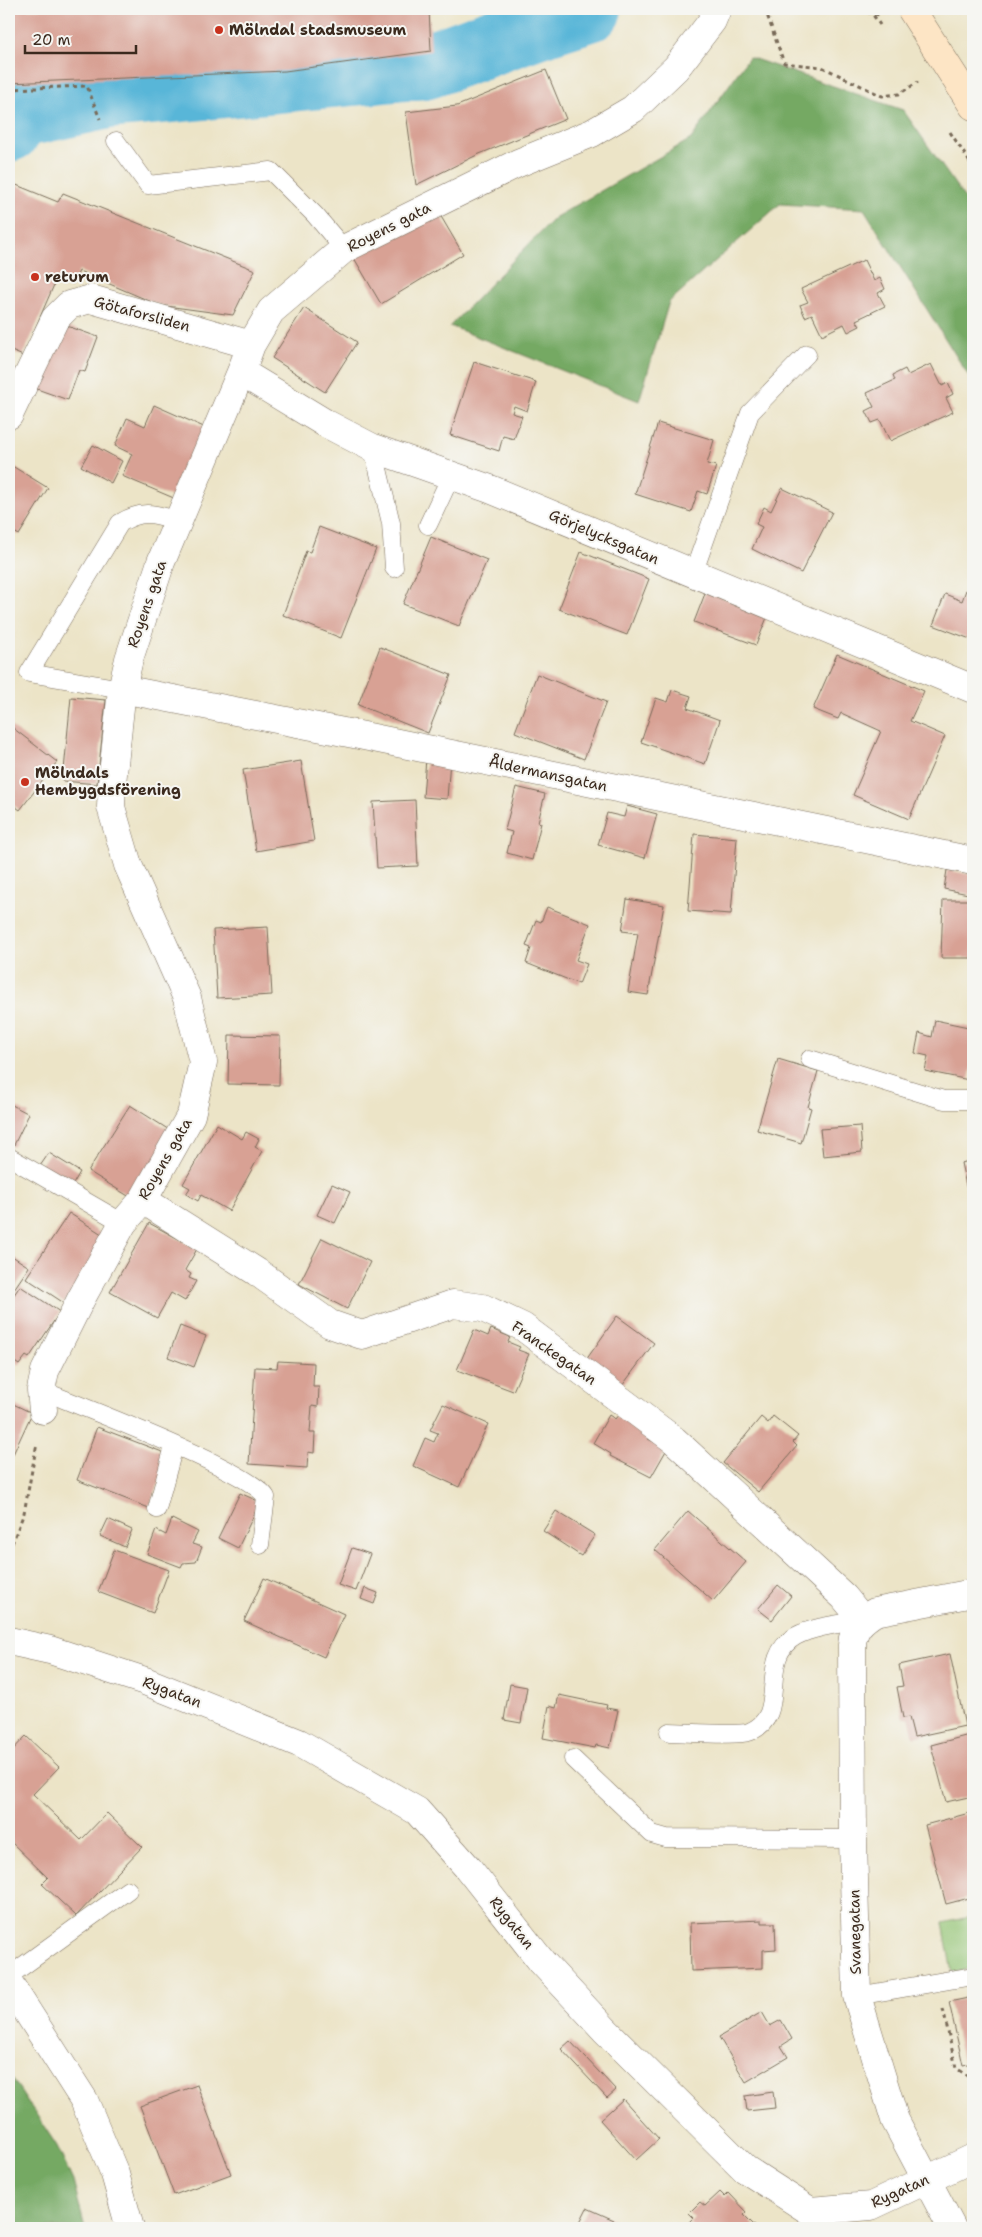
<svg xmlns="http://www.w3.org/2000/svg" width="982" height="2237" viewBox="0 0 982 2237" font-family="'Shantell Sans',sans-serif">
<rect width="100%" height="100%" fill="#f6f6f2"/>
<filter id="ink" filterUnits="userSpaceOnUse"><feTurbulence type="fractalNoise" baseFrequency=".02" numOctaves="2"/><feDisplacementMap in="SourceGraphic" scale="10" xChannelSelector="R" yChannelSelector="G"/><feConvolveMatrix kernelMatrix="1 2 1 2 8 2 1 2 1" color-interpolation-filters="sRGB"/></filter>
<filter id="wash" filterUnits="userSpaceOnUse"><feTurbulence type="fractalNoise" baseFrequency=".0096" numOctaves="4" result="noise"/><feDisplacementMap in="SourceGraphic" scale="20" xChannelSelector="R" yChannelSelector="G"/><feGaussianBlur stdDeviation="1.12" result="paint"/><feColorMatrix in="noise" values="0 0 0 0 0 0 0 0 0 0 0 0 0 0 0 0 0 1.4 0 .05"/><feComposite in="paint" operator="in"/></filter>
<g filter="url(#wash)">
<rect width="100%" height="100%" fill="#ece4c7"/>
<path fill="#92c372" stroke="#667648" d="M 973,1916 L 973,1969 L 952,1973 L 943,1923 Z"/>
<path fill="#75a964" stroke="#586a41" d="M 749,57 L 903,110 L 973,210 L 973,383 L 864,209 L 780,204 L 669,302 L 639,401 L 450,326 L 554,218 L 691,139 Z
M 9,2073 L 57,2146 L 73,2181 L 85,2228 L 9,2228 Z"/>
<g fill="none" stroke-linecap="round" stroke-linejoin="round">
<path stroke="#59b6d8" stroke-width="66" d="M 9,129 L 20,115 L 108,96 L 427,66 L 539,25 L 589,9"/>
</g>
<g id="blocks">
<path fill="#d8a194" d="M 9,9 L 429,9 L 431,51 L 285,71 L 9,83 Z
M 546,70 L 566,119 L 477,155 L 416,185 L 406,112 L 457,106 Z
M 9,182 L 58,202 L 63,193 L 255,270 L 233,315 L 159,305 L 79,271 L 73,284 L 57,278 L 23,356 L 9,350 Z
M 436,208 L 463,254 L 381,304 L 354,258 Z
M 864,260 L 874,281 L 880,278 L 885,289 L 878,293 L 885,306 L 856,320 L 860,326 L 848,332 L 844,324 L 822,335 L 812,314 L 805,317 L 800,305 L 808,302 L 801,289 Z
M 304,308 L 357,342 L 325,392 L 272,358 Z
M 56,322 L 98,337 L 85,372 L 79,370 L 68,400 L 34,388 Z
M 474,362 L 536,382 L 527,411 L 514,406 L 512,413 L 522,416 L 514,439 L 503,436 L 499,451 L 450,435 Z
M 931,364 L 942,386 L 948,383 L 953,394 L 946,398 L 953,412 L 890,441 L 880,420 L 872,423 L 866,411 L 874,407 L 867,393 L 895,380 L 893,375 L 905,369 L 908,375 Z
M 154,405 L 206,428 L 176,499 L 122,476 L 132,454 L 115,446 L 127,418 L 145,426 Z
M 658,423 L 714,440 L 707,464 L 716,466 L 707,494 L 698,491 L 691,512 L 635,494 Z
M 93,445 L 122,461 L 111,483 L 81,466 Z
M 9,464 L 48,488 L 19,535 L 9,529 Z
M 782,488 L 832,512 L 801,573 L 752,549 L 762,527 L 756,524 L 764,507 L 771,511 Z
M 319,527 L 376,549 L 341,638 L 283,615 L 306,551 L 310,552 Z
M 431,537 L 487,560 L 459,626 L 403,604 Z
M 581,552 L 649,579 L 627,635 L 559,609 Z
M 966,590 L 973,592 L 973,640 L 933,625 L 945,594 L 962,601 Z
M 706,591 L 768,615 L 756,645 L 694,622 Z
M 380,647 L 451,675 L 428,733 L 358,705 Z
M 837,654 L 924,691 L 910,721 L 945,736 L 909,819 L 853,795 L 881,731 L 841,713 L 838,719 L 813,709 Z
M 537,674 L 606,702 L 584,759 L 515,732 Z
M 672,690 L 691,696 L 687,708 L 720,720 L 705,764 L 641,742 L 656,698 L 668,702 Z
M 71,697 L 106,700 L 97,784 L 63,781 Z
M 9,725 L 57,762 L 20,810 L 9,802 Z
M 426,758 L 450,760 L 447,799 L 423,797 Z
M 301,761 L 314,841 L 256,851 L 243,770 Z
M 516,787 L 545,794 L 538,822 L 541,823 L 532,860 L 507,853 L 512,832 L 505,830 Z
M 415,800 L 418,866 L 377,868 L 373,802 Z
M 627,806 L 657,814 L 645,858 L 598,845 L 607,813 L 624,817 Z
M 694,834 L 737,838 L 731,914 L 688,911 Z
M 947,870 L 973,875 L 973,895 L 944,889 Z
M 627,899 L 664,905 L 648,995 L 628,992 L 638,933 L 622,931 Z
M 943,900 L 971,900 L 973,958 L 941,958 Z
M 547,907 L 590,924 L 576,960 L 587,964 L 579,984 L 526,963 L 531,948 L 526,946 L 536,920 L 541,922 Z
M 268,927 L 272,995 L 217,998 L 213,930 Z
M 935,1020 L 973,1028 L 973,1061 L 969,1080 L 925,1071 L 928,1056 L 915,1053 L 919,1033 L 932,1037 Z
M 229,1035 L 280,1036 L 279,1085 L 228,1084 Z
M 778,1059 L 818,1071 L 808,1107 L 811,1108 L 801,1143 L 757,1130 Z
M 12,1105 L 29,1114 L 13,1147 L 9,1145 L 9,1112 Z
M 130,1105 L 174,1133 L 133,1199 L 88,1171 Z
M 217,1124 L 242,1139 L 246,1132 L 259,1139 L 255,1147 L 262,1151 L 229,1211 L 201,1195 L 198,1201 L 186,1194 L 190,1188 L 183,1184 Z
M 860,1126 L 862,1152 L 823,1156 L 820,1129 Z
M 49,1153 L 80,1172 L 72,1186 L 40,1166 Z
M 973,1160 L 973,1202 L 970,1203 L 961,1163 Z
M 332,1184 L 350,1192 L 335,1223 L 317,1215 Z
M 69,1213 L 108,1238 L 64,1303 L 26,1278 Z
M 149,1223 L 197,1249 L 185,1270 L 191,1274 L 189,1278 L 196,1281 L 185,1301 L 171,1293 L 157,1318 L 110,1292 Z
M 322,1238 L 370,1262 L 347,1309 L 299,1284 Z
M 9,1254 L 29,1267 L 12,1292 L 9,1290 Z
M 20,1286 L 60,1312 L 29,1358 L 26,1356 L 19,1365 L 9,1358 L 9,1302 Z
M 617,1316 L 654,1343 L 622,1386 L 586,1360 Z
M 180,1326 L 206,1336 L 194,1367 L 168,1357 Z
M 491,1329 L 510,1337 L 508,1342 L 520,1347 L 518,1350 L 529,1354 L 513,1391 L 457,1370 L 474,1330 L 488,1336 Z
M 278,1361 L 314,1363 L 313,1387 L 319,1387 L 318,1407 L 312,1406 L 310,1433 L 315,1433 L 314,1453 L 308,1452 L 307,1468 L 249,1464 L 255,1367 L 277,1368 Z
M 9,1402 L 32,1413 L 9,1463 Z
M 443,1404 L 488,1424 L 459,1487 L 413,1466 L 425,1438 L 434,1442 L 438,1433 L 430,1430 Z
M 619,1414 L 652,1434 L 648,1439 L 667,1449 L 651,1477 L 610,1456 L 611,1454 L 593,1443 L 609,1415 L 615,1419 Z
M 773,1416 L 798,1436 L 793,1442 L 797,1446 L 758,1492 L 723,1463 L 761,1417 L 768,1423 Z
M 97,1427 L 170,1455 L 149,1508 L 77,1480 Z
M 240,1493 L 260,1502 L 238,1548 L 218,1538 Z
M 556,1511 L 595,1535 L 581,1556 L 543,1531 Z
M 688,1511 L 746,1562 L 713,1601 L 655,1550 Z
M 108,1519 L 132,1530 L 125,1547 L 100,1536 Z
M 172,1519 L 198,1532 L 192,1544 L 202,1547 L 196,1562 L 183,1563 L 181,1567 L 147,1554 L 156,1530 L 166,1535 Z
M 352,1548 L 370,1554 L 356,1591 L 338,1585 Z
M 114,1550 L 169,1570 L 153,1613 L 98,1592 Z
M 264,1578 L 344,1614 L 324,1657 L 244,1621 Z
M 778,1585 L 791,1596 L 772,1620 L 758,1609 Z
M 365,1588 L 378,1593 L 374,1604 L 361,1599 Z
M 950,1654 L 965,1726 L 914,1737 L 909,1717 L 903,1718 L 897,1687 L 903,1686 L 899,1665 Z
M 510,1684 L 527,1687 L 521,1723 L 504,1720 Z
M 559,1695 L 607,1705 L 606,1708 L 618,1710 L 610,1748 L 596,1745 L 595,1748 L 543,1738 L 549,1706 L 556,1708 Z
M 973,1734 L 973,1796 L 946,1802 L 931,1745 Z
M 26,1736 L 59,1767 L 33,1794 L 81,1840 L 107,1813 L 142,1847 L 76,1916 L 42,1884 L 48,1878 L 9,1840 L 9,1754 Z
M 973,1812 L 973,1897 L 946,1904 L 925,1825 Z
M 762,1920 L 762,1923 L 775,1923 L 776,1949 L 763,1950 L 763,1968 L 691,1971 L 690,1923 Z
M 973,1997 L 973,2063 L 963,2065 L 949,2002 Z
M 762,2012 L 770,2026 L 781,2020 L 792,2039 L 781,2046 L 788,2057 L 746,2082 L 719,2037 Z
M 570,2041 L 616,2090 L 607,2098 L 561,2049 Z
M 197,2085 L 231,2174 L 174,2195 L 140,2106 Z
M 773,2092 L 775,2108 L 747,2111 L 745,2096 Z
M 623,2099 L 659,2139 L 636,2160 L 600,2120 Z
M 720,2192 L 725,2197 L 729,2193 L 747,2212 L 744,2215 L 757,2228 L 695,2228 L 689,2223 L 694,2218 L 689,2213 L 700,2202 L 705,2206 Z
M 587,2208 L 614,2220 L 610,2228 L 583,2228 L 578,2226 Z"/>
</g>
</g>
<g filter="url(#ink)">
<use href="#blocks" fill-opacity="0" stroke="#796b59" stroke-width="1"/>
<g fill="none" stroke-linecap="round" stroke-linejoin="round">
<defs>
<path id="lane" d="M 116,141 L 148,185 L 271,171 L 315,215 L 344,249
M 373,448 L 391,523 L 394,568
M 428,525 L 451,476
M 693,574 L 750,413 L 807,354
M 122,689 L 29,673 L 120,523 C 144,509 154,514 179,521
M 810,1059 L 944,1100 L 973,1100
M 9,1157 L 123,1223
M 41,1390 C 80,1406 250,1470 266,1497 L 260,1545
M 157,1509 L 174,1446
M 669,1732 C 684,1732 739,1736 749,1732 C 792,1715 755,1659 796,1636 C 816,1626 841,1624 863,1620
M 573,1759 L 652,1834 L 666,1838 L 853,1839
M 9,1976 L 128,1890
M 857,1996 L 973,1976"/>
<path id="street" d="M 241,372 L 325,423 L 373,448 L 490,489 L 973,689
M 9,415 L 55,319 L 69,305 L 91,299 L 251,345
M 122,689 L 359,735 L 973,861
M 143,1200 L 257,1272 L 330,1324 L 362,1335 L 453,1304 L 483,1308 L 523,1327 L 674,1440 L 844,1597 L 863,1620
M 43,1410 L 41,1390 L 45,1371 L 81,1299 L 123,1223 L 143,1200 L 191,1115 L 203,1062 L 187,998 L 128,865 L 111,807 L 112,783 L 122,689 L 129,659 L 161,562 L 241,372 L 251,345 L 271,311 L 344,249 L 518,163 L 592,133 L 633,109 L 676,68 L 712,21 L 717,9
M 9,1641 L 50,1650 L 145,1681 L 299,1743 L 417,1811 L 468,1868 L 542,1962 L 605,2030 L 745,2169 L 810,2211 L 871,2206 L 973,2158
M 9,1983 L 84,2100 L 115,2174 L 130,2228
M 952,2228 L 895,2120 L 857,1996 L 853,1839 L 852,1645 C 853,1628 861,1621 875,1612 L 973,1593"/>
<path id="secondary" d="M 939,53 L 973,106"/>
</defs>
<use href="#lane" stroke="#796b59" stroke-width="19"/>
<use href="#street" stroke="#796b59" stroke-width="29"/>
<use href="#secondary" stroke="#796b59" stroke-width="29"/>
<path stroke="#796b59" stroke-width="3" stroke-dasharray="4 4" stroke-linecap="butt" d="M 765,9 L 784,63 L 822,67 L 882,96 L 899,94 L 918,82
M 851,9 L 880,15
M 9,89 L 87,86 L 100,119
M 950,132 L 973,167
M 9,1551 L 24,1513 L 37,1443
M 943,2009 L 956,2068 L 973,2079"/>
<use href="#lane" stroke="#fff" stroke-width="18"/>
<use href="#street" stroke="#fff" stroke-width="28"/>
<use href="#secondary" stroke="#fde5c5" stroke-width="28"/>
<defs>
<path id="secondary-bridge" d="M 911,9 L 939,53"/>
</defs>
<use href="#secondary-bridge" stroke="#796b59" stroke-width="29" stroke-linecap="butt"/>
<path stroke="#796b59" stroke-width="3" stroke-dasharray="4 4" stroke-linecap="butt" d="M 869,9 L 880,25"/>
<use href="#secondary-bridge" stroke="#fde5c5" stroke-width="28"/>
</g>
</g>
<g fill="#c8321e" stroke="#f6f6f2" stroke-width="2">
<circle cx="219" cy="30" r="5"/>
<circle cx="35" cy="277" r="5"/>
<circle cx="25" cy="782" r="5"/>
</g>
<g text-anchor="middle" stroke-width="4" stroke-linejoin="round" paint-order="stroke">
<g font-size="15" font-weight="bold" fill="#3b2a1e" stroke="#f6f6f2" text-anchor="start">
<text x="229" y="35">Mölndal stadsmuseum</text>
<text x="45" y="282">returum</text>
<text x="35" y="778">Mölndals<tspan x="35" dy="17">Hembygdsförening</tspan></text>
</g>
<g font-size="15" fill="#3b2a1e" stroke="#f6f6f2">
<text transform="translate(389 227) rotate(-27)" y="5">Royens gata</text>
<text transform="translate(142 314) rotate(15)" y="5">Götaforsliden</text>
<text transform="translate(604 537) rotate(23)" y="5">Görjelycksgatan</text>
<text transform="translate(147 604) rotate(-71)" y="5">Royens gata</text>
<text transform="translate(548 774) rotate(12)" y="5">Åldermansgatan</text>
<text transform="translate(165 1159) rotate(-60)" y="5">Royens gata</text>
<text transform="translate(554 1353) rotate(35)" y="5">Franckegatan</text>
<text transform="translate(172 1692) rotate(21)" y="5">Rygatan</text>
<text transform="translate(512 1923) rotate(52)" y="5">Rygatan</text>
<text transform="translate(855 1932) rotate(-91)" y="5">Svanegatan</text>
<text transform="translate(900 2191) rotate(-24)" y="5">Rygatan</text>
</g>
</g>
<rect width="982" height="2237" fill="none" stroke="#f6f6f2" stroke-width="30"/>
<path d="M25 45v8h111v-8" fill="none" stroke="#3b2a1e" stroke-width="2.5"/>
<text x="32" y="45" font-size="15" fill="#3b2a1e" stroke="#f6f6f2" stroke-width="4" paint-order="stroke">20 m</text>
</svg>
